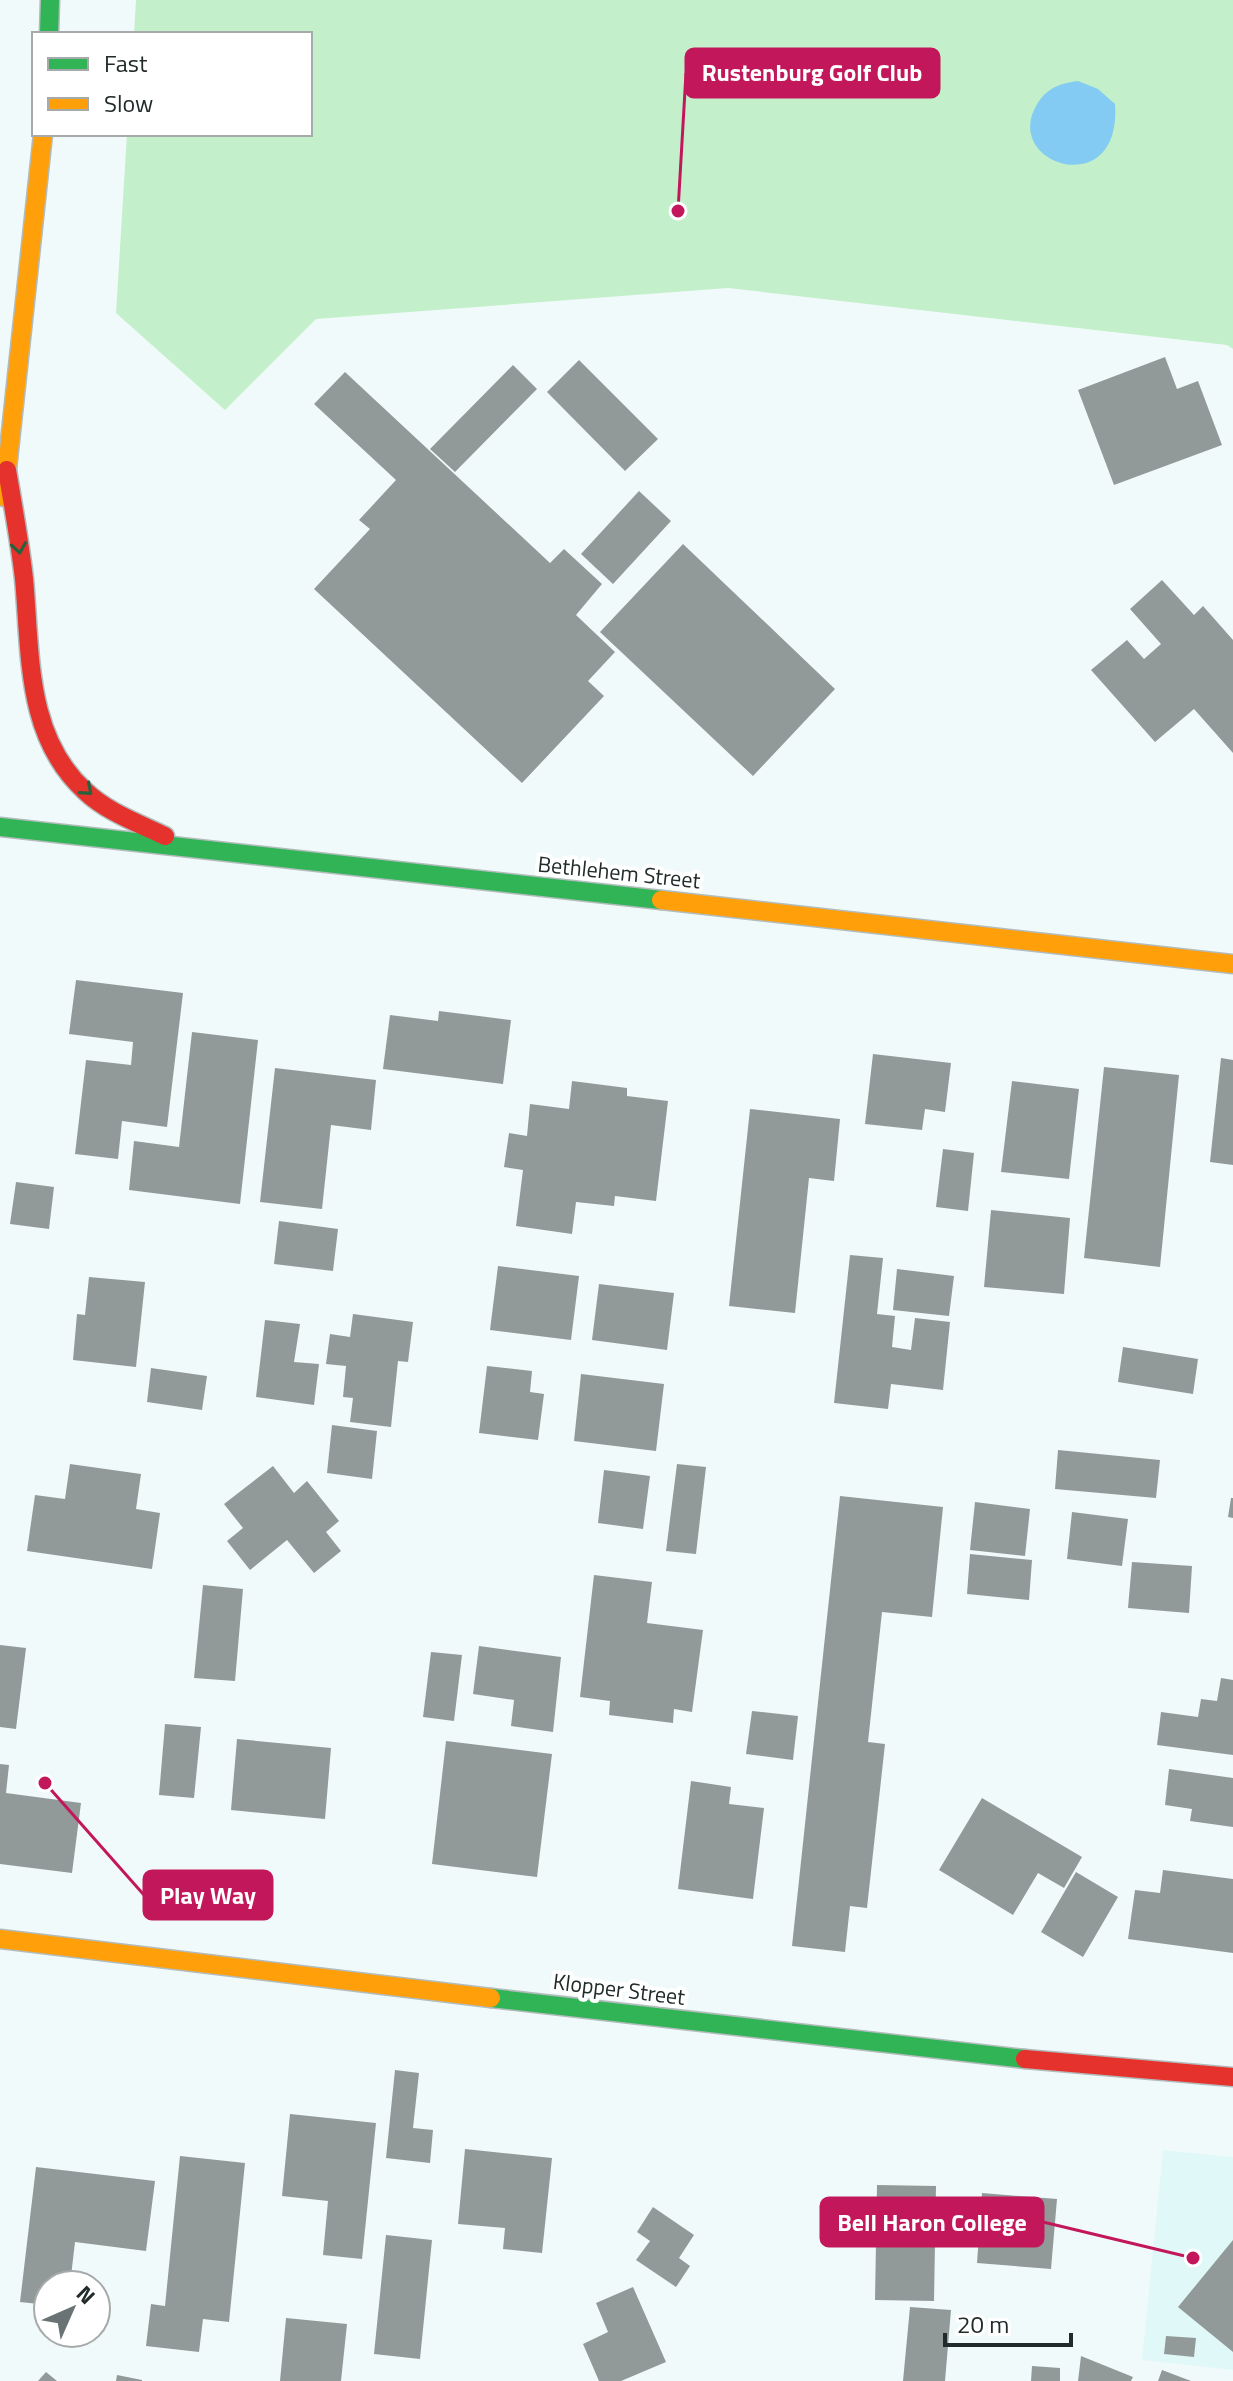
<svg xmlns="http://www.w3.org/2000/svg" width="1233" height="2381" viewBox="0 0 1233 2381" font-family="'Titillium Web',sans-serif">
<rect width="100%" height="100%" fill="#f1fafa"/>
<path fill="#e0f9f8" d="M 1163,2150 L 1233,2157 L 1233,2370 L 1142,2360 Z"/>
<path fill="#c3f0ca" d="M 136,0 L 1233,0 L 1233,349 L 1227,345 L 728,288 L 316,319 L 225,410 L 116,313 L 127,134 L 310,134 L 310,34 L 134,34 Z"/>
<path fill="#83cbf3" d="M 1078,81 L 1098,89 L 1115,104 C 1122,200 1008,167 1034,110 C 1044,89 1057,84 1078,81 Z"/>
<path fill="#929a99" d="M 1165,357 L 1177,389 L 1198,381 L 1222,445 L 1114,485 L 1078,390 Z
M 579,360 L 658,439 L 625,471 L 547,392 Z
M 513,365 L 537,389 L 455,472 L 430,449 Z
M 345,372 L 550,563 L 564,549 L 602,584 L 576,615 L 615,652 L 588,681 L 604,696 L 522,783 L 314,589 L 370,529 L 359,520 L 396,480 L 314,404 Z
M 639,491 L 671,521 L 613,584 L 581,554 Z
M 683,544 L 835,689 L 753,776 L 600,632 Z
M 1162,580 L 1194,615 L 1203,606 L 1233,640 L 1233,753 L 1194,709 L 1155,742 L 1091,670 L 1127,640 L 1144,659 L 1161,644 L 1130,609 Z
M 76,980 L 183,993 L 167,1127 L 122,1121 L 118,1159 L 75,1154 L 86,1060 L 131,1065 L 133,1042 L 69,1034 Z
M 439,1011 L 511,1020 L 503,1084 L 383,1069 L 390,1015 L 438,1021 Z
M 192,1032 L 258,1040 L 240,1204 L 129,1190 L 134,1141 L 179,1147 Z
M 873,1054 L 951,1063 L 945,1112 L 925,1109 L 922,1130 L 865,1124 Z
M 1221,1058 L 1233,1060 L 1233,1165 L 1210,1162 Z
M 1104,1067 L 1179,1075 L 1160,1267 L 1084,1258 Z
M 275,1068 L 376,1080 L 371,1130 L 331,1125 L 322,1209 L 260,1202 Z
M 572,1081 L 627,1088 L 627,1096 L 668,1101 L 656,1201 L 615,1196 L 614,1206 L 576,1202 L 572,1234 L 516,1226 L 523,1170 L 504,1167 L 509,1133 L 527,1136 L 530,1104 L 569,1109 Z
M 1012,1081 L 1079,1089 L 1069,1179 L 1001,1172 Z
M 750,1109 L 840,1119 L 834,1181 L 809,1178 L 795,1313 L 729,1306 Z
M 943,1149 L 974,1153 L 968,1211 L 936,1207 Z
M 16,1182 L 54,1187 L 49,1229 L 10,1224 Z
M 991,1210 L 1070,1218 L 1064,1294 L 984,1287 Z
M 279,1221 L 338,1229 L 333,1271 L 274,1264 Z
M 850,1255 L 883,1258 L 877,1314 L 895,1316 L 892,1347 L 911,1350 L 915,1318 L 950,1322 L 943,1390 L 891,1384 L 888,1409 L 834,1403 Z
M 498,1266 L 579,1276 L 571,1340 L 490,1330 Z
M 897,1269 L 954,1276 L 949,1316 L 893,1310 Z
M 89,1277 L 145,1282 L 136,1367 L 73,1360 L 77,1314 L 85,1315 Z
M 599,1284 L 674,1293 L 667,1350 L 592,1340 Z
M 353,1314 L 413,1322 L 408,1362 L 398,1361 L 391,1427 L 350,1422 L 353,1398 L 343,1397 L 346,1366 L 326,1364 L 330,1334 L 350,1337 Z
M 265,1320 L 300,1324 L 294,1362 L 319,1364 L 314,1405 L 256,1397 Z
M 1123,1347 L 1198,1359 L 1193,1394 L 1118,1382 Z
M 487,1366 L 532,1371 L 530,1392 L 544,1394 L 538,1440 L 479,1433 Z
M 151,1368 L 207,1376 L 202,1410 L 147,1402 Z
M 581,1374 L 664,1384 L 656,1451 L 574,1441 Z
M 332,1425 L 377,1431 L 372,1479 L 327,1473 Z
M 1058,1450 L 1160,1460 L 1156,1498 L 1055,1489 Z
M 70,1464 L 141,1474 L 136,1509 L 160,1513 L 152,1569 L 27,1551 L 35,1495 L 65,1499 Z
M 677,1464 L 706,1467 L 696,1554 L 666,1551 Z
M 273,1466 L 294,1493 L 307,1481 L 339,1521 L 326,1532 L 341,1551 L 314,1573 L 287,1540 L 250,1570 L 227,1541 L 243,1528 L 224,1504 Z
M 604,1470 L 650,1476 L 643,1529 L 598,1523 Z
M 840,1496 L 943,1507 L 932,1617 L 882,1612 L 868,1742 L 885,1744 L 867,1908 L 850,1906 L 845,1952 L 792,1946 Z
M 1231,1498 L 1233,1498 L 1233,1518 L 1228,1517 Z
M 975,1502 L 1030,1509 L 1025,1556 L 970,1550 Z
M 1072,1512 L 1128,1519 L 1122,1566 L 1067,1559 Z
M 970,1554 L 1032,1560 L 1029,1600 L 967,1594 Z
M 1132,1562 L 1192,1566 L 1189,1613 L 1128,1608 Z
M 594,1575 L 652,1582 L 647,1623 L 703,1630 L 692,1712 L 674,1709 L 673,1723 L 609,1715 L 610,1701 L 580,1697 Z
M 203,1585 L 243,1589 L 235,1681 L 194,1678 Z
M 0,1645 L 26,1648 L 16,1729 L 0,1727 Z
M 479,1646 L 561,1657 L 553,1732 L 511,1726 L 514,1700 L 473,1694 Z
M 431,1652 L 462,1655 L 454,1721 L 423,1717 Z
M 1221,1678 L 1233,1680 L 1233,1755 L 1157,1745 L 1161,1712 L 1198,1717 L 1201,1699 L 1217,1701 Z
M 752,1711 L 798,1716 L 793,1760 L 746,1754 Z
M 165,1724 L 201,1727 L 194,1798 L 159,1795 Z
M 237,1739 L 331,1748 L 325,1819 L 231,1810 Z
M 446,1741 L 552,1754 L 537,1877 L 432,1864 Z
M 0,1764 L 9,1765 L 6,1793 L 81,1803 L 72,1873 L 0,1864 Z
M 1169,1769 L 1233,1778 L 1233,1827 L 1190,1821 L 1192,1809 L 1165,1805 Z
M 691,1781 L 731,1787 L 729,1804 L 764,1808 L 753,1899 L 678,1889 Z
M 982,1798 L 1082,1857 L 1064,1888 L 1038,1873 L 1013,1915 L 939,1870 Z
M 1163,1870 L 1233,1879 L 1233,1953 L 1128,1939 L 1135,1890 L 1160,1893 Z
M 1076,1872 L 1118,1897 L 1083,1957 L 1041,1932 Z
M 395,2070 L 419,2073 L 413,2128 L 433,2130 L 430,2163 L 386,2158 Z
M 290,2114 L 376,2123 L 362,2259 L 323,2255 L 328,2201 L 282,2196 Z
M 465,2149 L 552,2158 L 542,2253 L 503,2249 L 505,2228 L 458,2224 Z
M 180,2156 L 245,2163 L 229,2322 L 203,2319 L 199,2352 L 146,2346 L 151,2304 L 165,2306 Z
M 36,2167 L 155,2181 L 146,2251 L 75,2242 L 70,2285 L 48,2285 L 48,2305 L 20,2302 Z
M 877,2185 L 936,2186 L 934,2301 L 875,2300 Z
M 982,2193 L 1057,2199 L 1051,2269 L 977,2263 Z
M 653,2207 L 694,2235 L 679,2258 L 690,2266 L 676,2287 L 636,2260 L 650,2241 L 637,2232 Z
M 386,2235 L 432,2240 L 420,2359 L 374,2354 Z
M 1233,2240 L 1233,2352 L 1178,2307 Z
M 633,2287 L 666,2362 L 621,2381 L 599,2381 L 583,2344 L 608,2332 L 596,2303 Z
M 910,2307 L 951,2310 L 945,2381 L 903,2381 Z
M 286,2318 L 347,2324 L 341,2381 L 280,2381 Z
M 1166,2336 L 1196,2338 L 1194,2357 L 1164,2354 Z
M 1081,2356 L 1133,2377 L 1131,2381 L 1078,2381 Z
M 1032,2366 L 1060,2368 L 1060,2381 L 1031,2381 Z
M 1162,2370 L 1191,2381 L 1158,2381 Z
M 46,2372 L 57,2381 L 38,2381 Z
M 117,2375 L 142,2380 L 142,2381 L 116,2381 Z"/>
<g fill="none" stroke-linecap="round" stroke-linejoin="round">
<defs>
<path id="fast" d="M 49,34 L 50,0
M 0,827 L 661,900
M 491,1998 L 1025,2059"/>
<path id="slow" d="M 4,497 L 43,134
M 661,900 L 1233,964
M 0,1939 L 491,1998"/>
<path id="jam" d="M 7,470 C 13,506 20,543 24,579 C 31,653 25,736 85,791 C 107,812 138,823 165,836
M 1025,2059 L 1233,2077"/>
</defs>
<use href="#fast" stroke="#b3bcbc" stroke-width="21"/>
<use href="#slow" stroke="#b3bcbc" stroke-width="21"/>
<use href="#jam" stroke="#b3bcbc" stroke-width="21"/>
<use href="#fast" stroke="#30b455" stroke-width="18"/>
<use href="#slow" stroke="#ff9f0a" stroke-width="18"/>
<use href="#jam" stroke="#e5322d" stroke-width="18"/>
</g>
<defs><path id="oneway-chevron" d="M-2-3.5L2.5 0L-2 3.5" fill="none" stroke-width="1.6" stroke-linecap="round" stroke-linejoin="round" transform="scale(2)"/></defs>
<g stroke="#26623b">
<use href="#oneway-chevron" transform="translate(19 548) rotate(81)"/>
<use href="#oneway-chevron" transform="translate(87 790) rotate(41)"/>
</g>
<g text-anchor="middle" stroke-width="8" stroke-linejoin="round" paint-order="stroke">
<g font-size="22" fill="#202b2a" stroke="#fff">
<text transform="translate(619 872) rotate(6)" y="8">Bethlehem Street</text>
<text transform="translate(619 1989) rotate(7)" y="8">Klopper Street</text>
</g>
</g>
<path fill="none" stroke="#c2185b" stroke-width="3" d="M678 211L686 73M45 1783L144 1895M1193 2258L1043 2222"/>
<g fill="#c2185b" stroke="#fff" stroke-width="3">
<circle cx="678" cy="211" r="8"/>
<circle cx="45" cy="1783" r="8"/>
<circle cx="1193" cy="2258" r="8"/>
</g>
<g fill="#c2185b" stroke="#c2185b" stroke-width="3">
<rect x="686" y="49" width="253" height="48" rx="8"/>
<rect x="144" y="1871" width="128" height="48" rx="8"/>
<rect x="821" y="2198" width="222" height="48" rx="8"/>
</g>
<g font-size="24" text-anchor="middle" font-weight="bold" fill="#fff">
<text x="812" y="81">Rustenburg Golf Club</text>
<text x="208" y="1904">Play Way</text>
<text x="932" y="2231">Bell Haron College</text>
</g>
<rect x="32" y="32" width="280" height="104" fill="#ffffff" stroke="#a6aaaa" stroke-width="2"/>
<rect x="48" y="58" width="40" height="12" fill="#30b455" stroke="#a6aaaa" stroke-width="2"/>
<text x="104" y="72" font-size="24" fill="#202b2a">Fast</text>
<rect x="48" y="98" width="40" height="12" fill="#ff9f0a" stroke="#a6aaaa" stroke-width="2"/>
<text x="104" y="112" font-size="24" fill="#202b2a">Slow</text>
<g transform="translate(72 2309) rotate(45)"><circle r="38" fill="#ffffff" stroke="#a6aaaa" stroke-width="2"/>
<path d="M0-6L14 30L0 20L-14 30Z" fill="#697373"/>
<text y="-12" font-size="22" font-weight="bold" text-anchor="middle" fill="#202b2a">N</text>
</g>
<path d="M945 2333v12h126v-12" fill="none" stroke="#202b2a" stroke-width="4"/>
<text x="957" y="2333" font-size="24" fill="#202b2a" stroke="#ffffff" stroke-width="6" paint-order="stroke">20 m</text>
</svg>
